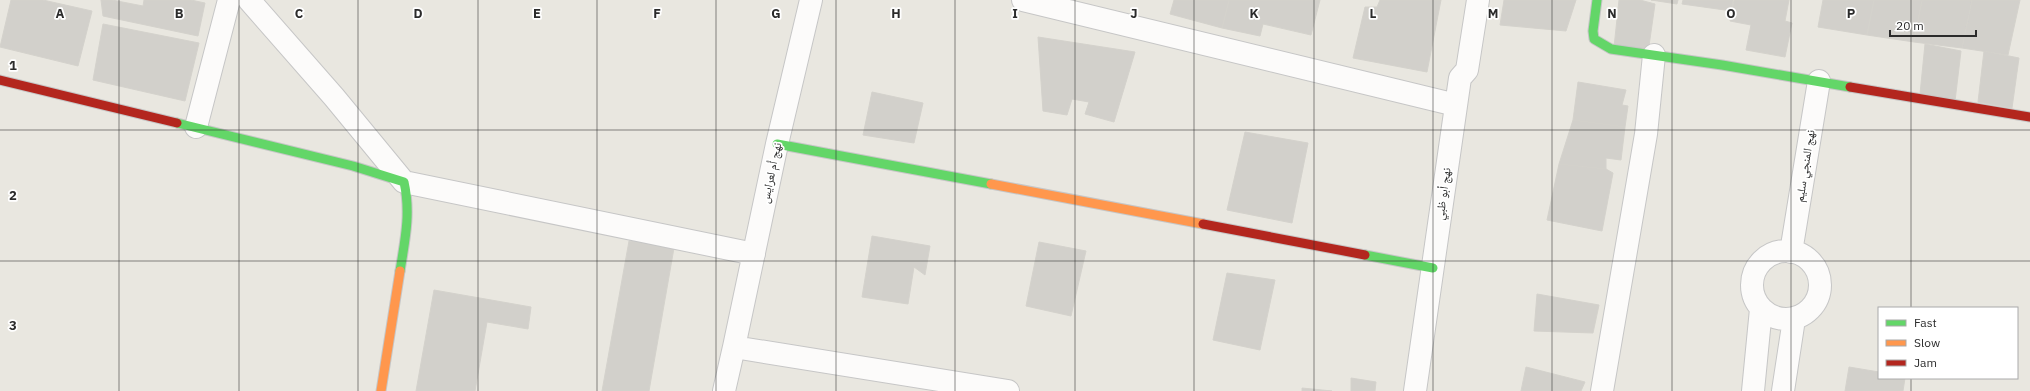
<svg xmlns="http://www.w3.org/2000/svg" width="2030" height="391" viewBox="0 0 2030 391" font-family="'IBM Plex Sans','Noto Naskh Arabic',sans-serif">
<rect width="100%" height="100%" fill="#e9e7e0"/>
<path fill="#d2d0cb" stroke="#d4d2cc" d="M 11,0 L 43,0 L 92,11 L 78,66 L 0,47 Z
M 101,0 L 112,0 L 143,6 L 144,0 L 191,0 L 205,3 L 198,36 L 103,16 Z
M 1174,0 L 1229,0 L 1222,28 L 1170,14 Z
M 1229,0 L 1320,0 L 1311,35 L 1263,24 L 1260,36 L 1222,28 Z
M 1380,0 L 1441,0 L 1427,72 L 1353,58 L 1365,7 L 1377,7 Z
M 1504,0 L 1576,0 L 1566,31 L 1500,25 Z
M 1619,0 L 1640,0 L 1655,4 L 1648,53 L 1614,47 Z
M 1651,0 L 1678,0 L 1677,4 Z
M 1683,0 L 1733,0 L 1732,11 L 1682,4 Z
M 1734,0 L 1789,0 L 1785,21 L 1792,23 L 1785,57 L 1746,50 L 1751,25 L 1730,21 Z
M 1823,0 L 1874,0 L 1867,35 L 1818,27 Z
M 1874,0 L 1922,0 L 1914,42 L 1867,35 Z
M 1922,0 L 1972,0 L 1962,48 L 1914,42 Z
M 1972,0 L 2020,0 L 2008,55 L 1962,48 Z
M 103,24 L 199,43 L 185,101 L 93,80 Z
M 1038,37 L 1135,52 L 1114,122 L 1085,114 L 1089,102 L 1072,99 L 1067,115 L 1043,111 Z
M 1925,44 L 1961,51 L 1955,101 L 1920,94 Z
M 1984,51 L 2019,58 L 2012,108 L 1978,102 Z
M 1578,82 L 1626,90 L 1622,105 L 1628,106 L 1625,127 L 1573,120 Z
M 872,92 L 923,103 L 914,143 L 863,135 Z
M 1573,120 L 1625,127 L 1621,160 L 1606,158 L 1606,169 L 1559,164 Z
M 1245,132 L 1308,143 L 1292,223 L 1227,210 Z
M 1559,164 L 1606,169 L 1613,173 L 1602,231 L 1547,220 Z
M 872,236 L 930,246 L 925,275 L 914,267 L 908,304 L 862,297 Z
M 629,241 L 674,248 L 649,391 L 602,391 Z
M 1039,242 L 1086,251 L 1071,316 L 1026,306 Z
M 1227,273 L 1275,280 L 1260,350 L 1213,340 Z
M 434,290 L 531,307 L 528,329 L 487,322 L 475,391 L 416,391 Z
M 1537,294 L 1599,305 L 1593,333 L 1534,331 Z
M 1526,367 L 1585,382 L 1581,391 L 1521,391 Z
M 1849,367 L 1879,372 L 1879,378 L 1905,378 L 1903,391 L 1845,391 Z
M 1351,378 L 1376,382 L 1375,391 L 1351,391 Z
M 1302,388 L 1332,391 L 1302,391 Z"/>
<g fill="none" stroke-linecap="round" stroke-linejoin="round">
<defs>
<path id="street" d="M 249,0 L 334,97 L 404,182 L 754,254
M 1023,0 L 1456,105
M 196,127 L 229,0
M1752 285a34 34 0 1 1 68 0a34 34 0 1 1-68 0Z
M 1791,252 L 1819,81
M 734,347 L 777,144 L 811,0
M 724,391 L 734,347 L 1008,391
M 1415,391 L 1460,78 L 1467,70 L 1478,0
M 1602,391 L 1646,134 L 1654,55
M 1753,391 L 1761,309
M 1783,391 L 1794,319"/>
<path id="fast" d="M 1597,0 L 1593,31 L 1594,39 L 1611,49 L 1722,65 L 1850,87
M 177,123 L 353,166 L 404,182 C 411,213 405,240 400,271
M 777,144 L 991,184
M 1365,255 L 1433,268"/>
<path id="slow" d="M 991,184 L 1203,224
M 381,391 L 400,271"/>
<path id="jam" d="M 0,80 L 177,123
M 1850,87 L 2030,117
M 1203,224 L 1365,255"/>
</defs>
<use href="#street" stroke="#c6c6c6" stroke-width="24"/>
<use href="#fast" stroke="#c6c6c6" stroke-width="11"/>
<use href="#slow" stroke="#c6c6c6" stroke-width="11"/>
<use href="#jam" stroke="#c6c6c6" stroke-width="11"/>
<use href="#street" stroke="#fcfbfa" stroke-width="22"/>
<use href="#fast" stroke="#63d668" stroke-width="9"/>
<use href="#slow" stroke="#ff974d" stroke-width="9"/>
<use href="#jam" stroke="#b3261e" stroke-width="9"/>
</g>
<path fill="none" stroke="#2b2b2b" stroke-width="1" stroke-opacity="0.55" d="M 119,0 L 119,391M 239,0 L 239,391M 358,0 L 358,391M 478,0 L 478,391M 597,0 L 597,391M 716,0 L 716,391M 836,0 L 836,391M 955,0 L 955,391M 1075,0 L 1075,391M 1194,0 L 1194,391M 1314,0 L 1314,391M 1433,0 L 1433,391M 1552,0 L 1552,391M 1672,0 L 1672,391M 1791,0 L 1791,391M 1911,0 L 1911,308M 0,130 L 2030,130M 0,261 L 2030,261M 1911,378 L 1911,391"/>
<g text-anchor="middle" stroke-width="3.5" stroke-linejoin="round" paint-order="stroke">
<g font-size="12" fill="#2b2b2b" stroke="#fff">
<text transform="translate(1805 166) rotate(-81)" y="4">نهج المنجي سليم</text>
<text transform="translate(771 173) rotate(-78)" y="4">نهج أم لعرايس</text>
<text transform="translate(1443 194) rotate(-82)" y="4">نهج أبو ظبي</text>
</g>
</g>
<g font-size="13" text-anchor="middle" font-weight="bold" fill="#2b2b2b" stroke="#fff" stroke-width="3.5" stroke-linejoin="round" paint-order="stroke">
<text x="60" y="18">A</text>
<text x="179" y="18">B</text>
<text x="299" y="18">C</text>
<text x="418" y="18">D</text>
<text x="537" y="18">E</text>
<text x="657" y="18">F</text>
<text x="776" y="18">G</text>
<text x="896" y="18">H</text>
<text x="1015" y="18">I</text>
<text x="1134" y="18">J</text>
<text x="1254" y="18">K</text>
<text x="1373" y="18">L</text>
<text x="1493" y="18">M</text>
<text x="1612" y="18">N</text>
<text x="1731" y="18">O</text>
<text x="1851" y="18">P</text>
<text x="13" y="70">1</text>
<text x="13" y="200">2</text>
<text x="13" y="330">3</text>
</g>
<rect x="1878" y="307" width="140" height="72" fill="#ffffff" stroke="#aaaaaa"/>
<rect x="1886" y="320" width="20" height="6" fill="#63d668" stroke="#aaaaaa"/>
<text x="1914" y="327" font-size="12" fill="#2b2b2b">Fast</text>
<rect x="1886" y="340" width="20" height="6" fill="#ff974d" stroke="#aaaaaa"/>
<text x="1914" y="347" font-size="12" fill="#2b2b2b">Slow</text>
<rect x="1886" y="360" width="20" height="6" fill="#b3261e" stroke="#aaaaaa"/>
<text x="1914" y="367" font-size="12" fill="#2b2b2b">Jam</text>
<path d="M1890 30v6h86v-6" fill="none" stroke="#2b2b2b" stroke-width="2"/>
<text x="1896" y="30" font-size="12" fill="#2b2b2b" stroke="#ffffff" stroke-width="3" paint-order="stroke">20 m</text>
</svg>
